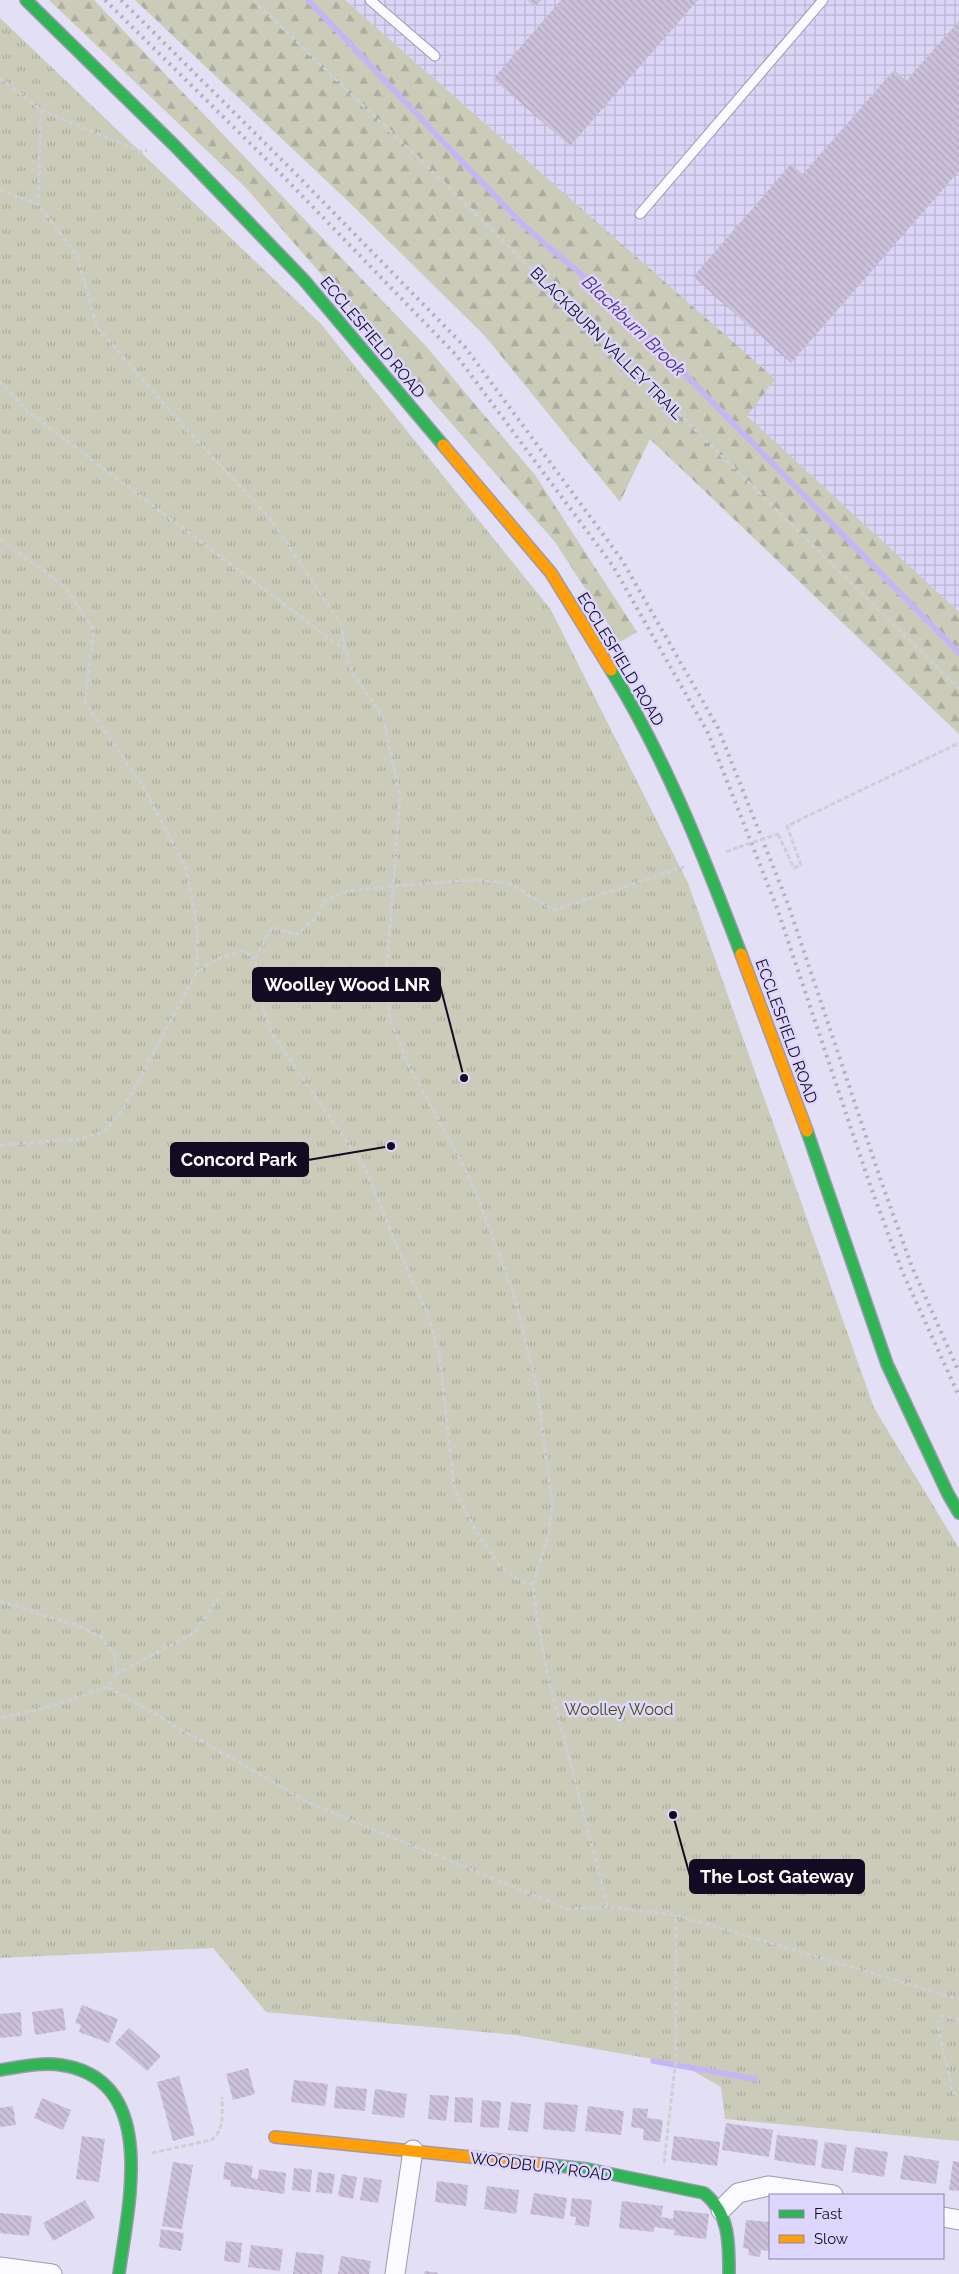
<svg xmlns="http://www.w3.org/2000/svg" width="959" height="2274" viewBox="0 0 959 2274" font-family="Raleway,sans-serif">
<defs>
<pattern id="industrial-grid" width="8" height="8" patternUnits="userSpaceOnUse" patternTransform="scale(1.25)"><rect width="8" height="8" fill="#dbd5f7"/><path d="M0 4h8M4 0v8" fill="none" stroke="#bbb6d3"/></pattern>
<pattern id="forest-firs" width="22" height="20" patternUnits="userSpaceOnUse" patternTransform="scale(1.25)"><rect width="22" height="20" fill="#cacbb8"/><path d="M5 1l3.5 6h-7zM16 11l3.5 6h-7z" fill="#acad9e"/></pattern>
<pattern id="park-tufts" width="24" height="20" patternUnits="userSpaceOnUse" patternTransform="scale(1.25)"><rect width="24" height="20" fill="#cacbb8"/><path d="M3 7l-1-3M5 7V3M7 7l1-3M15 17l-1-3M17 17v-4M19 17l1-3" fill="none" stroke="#acad9e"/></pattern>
<pattern id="building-back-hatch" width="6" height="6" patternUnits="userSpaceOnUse" patternTransform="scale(1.25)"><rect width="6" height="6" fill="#ccc1da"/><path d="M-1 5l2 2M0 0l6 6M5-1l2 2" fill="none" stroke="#aea4bb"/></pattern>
</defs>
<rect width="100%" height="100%" fill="#e3dff5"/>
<path fill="url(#industrial-grid)" d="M 345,0 L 959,0 L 959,612 L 746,416 L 775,379 Z"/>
<path fill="url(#forest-firs)" d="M 49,0 L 94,0 L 424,344 L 535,475 L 637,632 L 620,642 L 555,542 L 246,188 Z
M 135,0 L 345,0 L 775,379 L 747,416 L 959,612 L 959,734 L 650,439 L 620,502 L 485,336 L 352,205 Z"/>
<path fill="url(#park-tufts)" d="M 0,18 L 321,324 L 551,610 L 688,883 L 874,1408 L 959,1548 L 959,2141 L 725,2119 L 721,2087 L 681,2064 L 516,2035 L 266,2012 L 213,1948 L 0,1958 Z"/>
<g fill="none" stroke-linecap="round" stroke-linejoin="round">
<path stroke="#c4b5f6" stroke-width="5.5" d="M 308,0 L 522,224 L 615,303 L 959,653
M 653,2061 L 755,2079"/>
</g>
<path fill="url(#building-back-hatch)" d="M 527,0 L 541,0 L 535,7 Z
M 561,0 L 698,0 L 570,146 L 493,79 Z
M 959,21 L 959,171 L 791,363 L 693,277 L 791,164 L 803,174 L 894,70 L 906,81 Z
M 82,2005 L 118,2019 L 109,2043 L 79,2032 L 81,2025 L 75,2023 Z
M 63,2008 L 66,2030 L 35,2035 L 32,2012 Z
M 21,2012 L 22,2036 L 0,2038 L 0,2014 Z
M 129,2028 L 161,2056 L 147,2071 L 115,2043 Z
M 248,2068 L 255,2094 L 233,2100 L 226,2074 Z
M 179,2076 L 195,2135 L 173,2141 L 157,2082 Z
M 294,2080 L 328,2084 L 325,2106 L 291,2102 Z
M 336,2086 L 367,2089 L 365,2111 L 334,2108 Z
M 375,2089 L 407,2094 L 404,2118 L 372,2114 Z
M 430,2095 L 449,2096 L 446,2121 L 428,2119 Z
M 455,2097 L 473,2098 L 472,2123 L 454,2122 Z
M 42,2098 L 71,2110 L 63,2130 L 34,2118 Z
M 482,2100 L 501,2102 L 499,2128 L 480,2127 Z
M 511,2102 L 531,2104 L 528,2132 L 508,2130 Z
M 545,2102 L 578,2105 L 575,2132 L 543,2129 Z
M 13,2106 L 16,2125 L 0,2127 L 0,2108 Z
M 588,2106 L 624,2111 L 621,2135 L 585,2131 Z
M 633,2108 L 648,2109 L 647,2118 L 663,2120 L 660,2142 L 643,2140 L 644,2129 L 631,2127 Z
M 726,2123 L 773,2130 L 769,2157 L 722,2150 Z
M 777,2135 L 818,2140 L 815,2166 L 774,2160 Z
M 82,2136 L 105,2139 L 99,2182 L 76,2179 Z
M 674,2136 L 720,2142 L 717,2166 L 671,2160 Z
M 825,2142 L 847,2145 L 843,2171 L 821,2168 Z
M 855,2147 L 888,2152 L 884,2177 L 852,2172 Z
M 904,2155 L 939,2161 L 936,2184 L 900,2179 Z
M 953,2161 L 959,2162 L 959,2191 L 949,2190 Z
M 173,2162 L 193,2165 L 182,2229 L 162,2226 Z
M 225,2162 L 253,2166 L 251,2178 L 258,2179 L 259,2169 L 286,2173 L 284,2194 L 230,2186 L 231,2180 L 223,2179 Z
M 294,2168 L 312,2170 L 310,2192 L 292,2190 Z
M 318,2172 L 335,2174 L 332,2194 L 316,2192 Z
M 342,2174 L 357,2177 L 353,2199 L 338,2196 Z
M 364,2177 L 382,2180 L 378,2203 L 360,2200 Z
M 437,2181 L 468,2185 L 466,2206 L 435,2202 Z
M 487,2186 L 519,2190 L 516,2214 L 484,2209 Z
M 534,2193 L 567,2198 L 564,2219 L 530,2214 Z
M 572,2198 L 592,2200 L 589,2227 L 575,2225 L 576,2217 L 570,2216 Z
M 85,2200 L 95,2218 L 53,2241 L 43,2223 Z
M 622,2201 L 663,2206 L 661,2217 L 673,2219 L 674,2210 L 709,2214 L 706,2239 L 674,2235 L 675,2230 L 654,2227 L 654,2232 L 619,2228 Z
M 0,2213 L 32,2216 L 29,2236 L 0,2233 Z
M 746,2220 L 770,2222 L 770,2251 L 761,2250 L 760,2257 L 748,2255 L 749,2249 L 743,2248 Z
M 161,2229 L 184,2233 L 181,2251 L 159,2247 Z
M 226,2241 L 242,2243 L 240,2263 L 224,2261 Z
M 251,2245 L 283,2249 L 280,2271 L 248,2267 Z
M 296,2252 L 324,2255 L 322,2274 L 293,2274 Z
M 341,2256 L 371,2261 L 369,2274 L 338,2274 Z
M 425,2271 L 439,2273 L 438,2274 L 424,2274 Z"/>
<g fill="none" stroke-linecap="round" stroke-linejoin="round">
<defs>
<path id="lane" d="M 370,0 L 435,56
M 640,214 L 823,0"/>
<path id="street" d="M 721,2210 L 738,2193 L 768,2186 L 833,2195
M 943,2217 L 959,2220
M 0,2267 L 52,2274
M 395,2274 L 413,2150"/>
<path id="fast" d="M 26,0 L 174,145 L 304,280 L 443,445
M 611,670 C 666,759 704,857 741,954
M 807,1131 L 887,1364 L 948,1494 L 959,1513
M 0,2070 C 20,2067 41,2062 61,2065 C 160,2080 128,2206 119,2274
M 550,2165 L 587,2169 L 704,2193 C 730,2214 729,2243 729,2274"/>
<path id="slow" d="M 443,445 L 551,573 L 611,670
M 741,954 L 807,1131
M 275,2137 L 550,2165"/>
</defs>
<use href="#lane" stroke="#9d99ae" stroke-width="11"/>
<use href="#street" stroke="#9d99ae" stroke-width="21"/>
<use href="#fast" stroke="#9d99ae" stroke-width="14"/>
<use href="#slow" stroke="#9d99ae" stroke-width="14"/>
<path stroke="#cfced5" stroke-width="3" stroke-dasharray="5 2.5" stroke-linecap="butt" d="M 253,0 L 438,177 L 959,689
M 0,78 L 41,110 L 38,204
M 41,110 L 142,152 L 147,150
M 0,190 L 38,204 L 77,255 L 97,327 L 186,429 L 270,518 L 340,623 L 351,671 L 383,717 L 400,797 L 387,964 L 390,1019 L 409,1066 L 470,1178 L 513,1291 L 537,1388 L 552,1503 L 549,1533 L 533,1584 L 536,1613 L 548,1678 L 608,1907 L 676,1915 L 959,1999
M 0,381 L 27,411 L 345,650
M 0,539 L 64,586 L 94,630 L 85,703 L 141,783 L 186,868 L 197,925 L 197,972
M 778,834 L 794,868 L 801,865 L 787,826 L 959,743
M 726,852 L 739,847
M 0,1145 L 81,1139 L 105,1131 L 122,1111 L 197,972 L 219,958 L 244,951 L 255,959
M 533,1584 L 522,1582 L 500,1566 L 475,1530 L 454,1487 L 439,1352 L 428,1315 L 399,1251 L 365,1168 L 272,1034 L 260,999 L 255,959 L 272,927 L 296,935 L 315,919 L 325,900 L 348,891 L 394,886 L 474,880 L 508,883 L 554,910 L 684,867
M 0,1601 L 81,1627 L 102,1638 L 115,1655 L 116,1674 L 108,1687 L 48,1707 L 0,1718
M 116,1674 L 194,1633 L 223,1592
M 108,1687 L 311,1804 L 568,1909 L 608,1907
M 959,2020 L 943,2015 L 937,2024 L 953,2092 L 959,2096
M 152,2153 L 211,2140 C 225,2130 222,2113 222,2097
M 664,2163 L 676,2058 L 676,1915"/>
<use href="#lane" stroke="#fbfafe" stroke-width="9"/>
<use href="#street" stroke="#fbfafe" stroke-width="19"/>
<use href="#fast" stroke="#30b455" stroke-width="11"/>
<use href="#slow" stroke="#ff9f0a" stroke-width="11"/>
<path stroke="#b3b1b8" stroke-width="4" stroke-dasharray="2.5 5" stroke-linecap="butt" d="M 105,0 L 281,174 L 456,355 L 613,566 L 708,733 L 777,908 L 869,1182 L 902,1271 L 959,1396
M 121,0 L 289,167 L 465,347 L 622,560 L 718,728 L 788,904 L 880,1178 L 912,1267 L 959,1372"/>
<path stroke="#cfced5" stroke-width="3" stroke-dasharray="5 2.5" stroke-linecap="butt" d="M 739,847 L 778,834"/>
</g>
<g text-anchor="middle" stroke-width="5" stroke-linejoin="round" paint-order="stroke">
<g font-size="16" fill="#120b22" stroke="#ddd6fe">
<text transform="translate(373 337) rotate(50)" y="6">ECCLESFIELD ROAD</text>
<text transform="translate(607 343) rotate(45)" y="6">BLACKBURN VALLEY TRAIL</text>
<text transform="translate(621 659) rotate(59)" y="6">ECCLESFIELD ROAD</text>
<text transform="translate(787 1031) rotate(70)" y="6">ECCLESFIELD ROAD</text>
<text transform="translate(541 2166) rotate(7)" y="6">WOODBURY ROAD</text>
</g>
<g font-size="16" fill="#494e03" stroke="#ddd6fe">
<text x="619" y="1715">Woolley Wood</text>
</g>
<g font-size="18" font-style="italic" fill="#4d2e8d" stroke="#ddd6fe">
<text transform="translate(634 326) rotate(44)" y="6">Blackburn Brook</text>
</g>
</g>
<path fill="none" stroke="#120b22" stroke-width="2" d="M464 1078L440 985M391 1146L308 1160M673 1815L690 1876"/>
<g fill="#120b22" stroke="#ddd6fe" stroke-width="2">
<circle cx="464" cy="1078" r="5"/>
<circle cx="391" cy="1146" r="5"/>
<circle cx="673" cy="1815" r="5"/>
</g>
<g fill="#120b22" stroke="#120b22" stroke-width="2">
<rect x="253" y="968" width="187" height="33" rx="5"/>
<rect x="171" y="1143" width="137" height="33" rx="5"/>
<rect x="690" y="1860" width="174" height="33" rx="5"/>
</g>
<g font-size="18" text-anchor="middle" font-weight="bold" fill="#fff">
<text x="347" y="991">Woolley Wood LNR</text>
<text x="239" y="1166">Concord Park</text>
<text x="777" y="1883">The Lost Gateway</text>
</g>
<rect x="769" y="2194" width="175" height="65" fill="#ddd6fe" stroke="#8c85a6"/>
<rect x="779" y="2210" width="25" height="8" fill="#30b455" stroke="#8c85a6"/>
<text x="814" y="2219" font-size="15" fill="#120b22">Fast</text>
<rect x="779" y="2235" width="25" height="8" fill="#ff9f0a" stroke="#8c85a6"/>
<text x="814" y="2244" font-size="15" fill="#120b22">Slow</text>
</svg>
